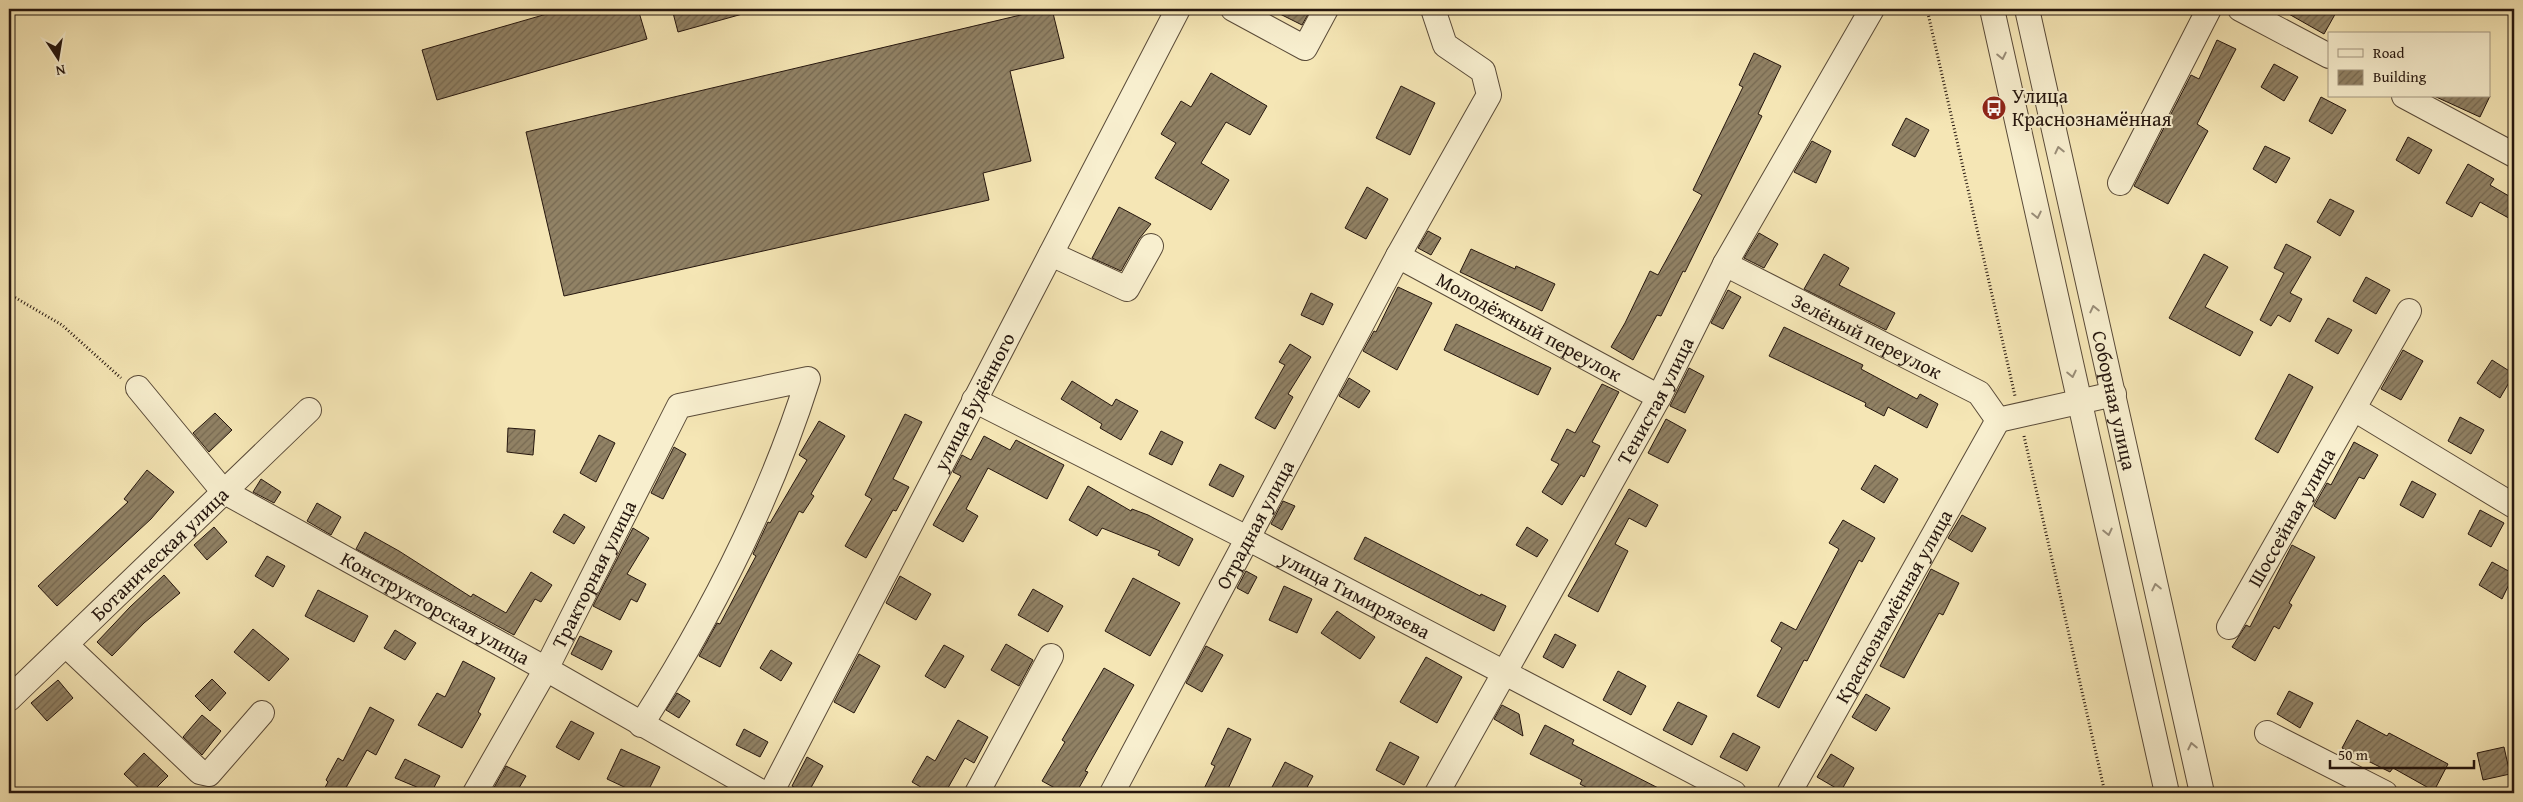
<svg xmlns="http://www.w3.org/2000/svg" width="2523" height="802" viewBox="0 0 2523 802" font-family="'Gentium Book Plus',serif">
<defs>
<pattern id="building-hatch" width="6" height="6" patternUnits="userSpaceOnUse" patternTransform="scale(1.25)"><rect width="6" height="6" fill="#918265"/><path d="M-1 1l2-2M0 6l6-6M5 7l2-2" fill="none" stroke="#766952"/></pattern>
</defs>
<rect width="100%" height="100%" fill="#f5e6b5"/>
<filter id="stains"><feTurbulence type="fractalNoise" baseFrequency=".004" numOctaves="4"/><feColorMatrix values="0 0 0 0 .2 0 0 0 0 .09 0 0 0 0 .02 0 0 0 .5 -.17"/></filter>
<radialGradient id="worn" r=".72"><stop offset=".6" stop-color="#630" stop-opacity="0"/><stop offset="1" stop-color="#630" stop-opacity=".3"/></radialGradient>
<path fill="url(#building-hatch)" stroke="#25160e" d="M 564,9 L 638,9 L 647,39 L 437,100 L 422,50 Z
M 672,9 L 746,9 L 746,13 L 678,32 Z
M 1046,9 L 1052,9 L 1064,58 L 1010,71 L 1031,161 L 983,173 L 989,200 L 564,296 L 526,132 Z
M 1270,9 L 1311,9 L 1302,25 Z
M 2280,9 L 2338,9 L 2324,34 Z
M 2217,40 L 2236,49 L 2197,124 L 2208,131 L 2168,204 L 2134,186 L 2191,75 L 2199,79 Z
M 1754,53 L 1781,66 L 1758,114 L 1762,116 L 1685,272 L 1683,271 L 1661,316 L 1657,315 L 1633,360 L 1611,347 L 1625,323 L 1650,271 L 1658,275 L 1702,195 L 1693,190 L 1743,87 L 1739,85 Z
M 2274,64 L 2298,77 L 2284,101 L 2261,87 Z
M 1211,73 L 1267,106 L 1250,135 L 1226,122 L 1201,163 L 1229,180 L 1211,210 L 1155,178 L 1176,143 L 1161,134 L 1181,101 L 1191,107 Z
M 1401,86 L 1435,103 L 1410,155 L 1376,138 Z
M 2434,96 L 2490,96 L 2480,117 Z
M 2321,97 L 2346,110 L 2332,134 L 2309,121 Z
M 1906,118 L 1929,130 L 1915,157 L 1892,145 Z
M 2408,137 L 2432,150 L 2419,174 L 2396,160 Z
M 1812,141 L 1831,151 L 1816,183 L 1794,172 Z
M 2265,146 L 2290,158 L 2276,183 L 2253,169 Z
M 2468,164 L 2494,179 L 2490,185 L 2514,199 L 2514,221 L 2480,202 L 2472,217 L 2446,203 Z
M 1367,187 L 1388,199 L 1366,239 L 1345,228 Z
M 2330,199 L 2354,211 L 2340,236 L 2317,222 Z
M 1119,207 L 1151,224 L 1139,239 L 1121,271 L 1092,258 Z
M 1428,231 L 1441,238 L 1431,255 L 1418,248 Z
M 1759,233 L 1778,244 L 1764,268 L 1744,258 Z
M 2286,244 L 2311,257 L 2290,293 L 2302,299 L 2290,322 L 2278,315 L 2271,326 L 2260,320 L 2284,273 L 2274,268 Z
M 1471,249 L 1515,269 L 1516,266 L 1555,284 L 1542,311 L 1460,272 Z
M 1824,254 L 1849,268 L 1839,285 L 1895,313 L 1886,330 L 1804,289 Z
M 2204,254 L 2228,267 L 2205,307 L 2253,332 L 2240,356 L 2169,318 Z
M 2366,277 L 2390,290 L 2376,314 L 2353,301 Z
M 1398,287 L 1432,303 L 1397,370 L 1363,351 L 1374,331 L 1376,332 Z
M 1728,290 L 1741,297 L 1723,329 L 1711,323 Z
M 1311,293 L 1333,304 L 1323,325 L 1301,315 Z
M 2328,318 L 2352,330 L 2338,354 L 2315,341 Z
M 1456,324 L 1551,368 L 1538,395 L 1444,350 Z
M 1784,327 L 1863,365 L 1861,369 L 1917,399 L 1920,394 L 1938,404 L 1927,428 L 1888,407 L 1884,416 L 1865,406 L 1866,403 L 1769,356 Z
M 1290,344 L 1311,357 L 1288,394 L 1293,397 L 1275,429 L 1255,418 L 1285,365 L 1279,362 Z
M 2403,350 L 2423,361 L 2401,400 L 2381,389 Z
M 2492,360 L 2514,374 L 2500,398 L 2477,383 Z
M 1689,368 L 1704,376 L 1685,413 L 1670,406 Z
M 2289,374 L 2313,387 L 2278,453 L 2255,439 Z
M 1349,378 L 1370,391 L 1359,408 L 1339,396 Z
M 1072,381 L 1112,406 L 1116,399 L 1138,411 L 1121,440 L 1100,428 L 1102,424 L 1061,399 Z
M 1602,384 L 1619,392 L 1592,442 L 1600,446 L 1584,477 L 1581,475 L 1562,505 L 1542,492 L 1559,464 L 1551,460 L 1567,429 L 1575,433 Z
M 215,413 L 232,430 L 209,452 L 193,433 Z
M 905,414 L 922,422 L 893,479 L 909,487 L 896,511 L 893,510 L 866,558 L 845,546 L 872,499 L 865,495 Z
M 2460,417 L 2484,430 L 2471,454 L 2448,441 Z
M 1666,419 L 1686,430 L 1668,463 L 1648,453 Z
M 819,421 L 845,436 L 811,494 L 814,496 L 803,513 L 799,511 L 720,667 L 699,656 L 717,623 L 720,624 L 756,556 L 753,554 L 768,522 L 770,523 L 807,460 L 799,455 Z
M 508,428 L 535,430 L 533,455 L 507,452 Z
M 1161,431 L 1183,442 L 1172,465 L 1149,454 Z
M 599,435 L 615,443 L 596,482 L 580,473 Z
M 984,436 L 1010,450 L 1016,440 L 1064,465 L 1047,499 L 988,468 L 966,509 L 978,516 L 963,542 L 933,525 L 961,476 L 953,472 L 962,455 L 971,460 Z
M 2354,442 L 2378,455 L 2364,479 L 2359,477 L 2335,519 L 2314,506 L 2327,483 L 2331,485 Z
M 674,447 L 686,454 L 663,499 L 651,493 Z
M 1220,464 L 1244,476 L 1233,497 L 1209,485 Z
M 1875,465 L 1898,479 L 1884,503 L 1861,489 Z
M 147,470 L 174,492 L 151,519 L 57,606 L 38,586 L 128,502 L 124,499 Z
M 261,479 L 281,492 L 274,503 L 253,492 Z
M 2412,481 L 2436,494 L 2423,518 L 2400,505 Z
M 1088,486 L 1131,511 L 1132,509 L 1148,515 L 1193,539 L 1179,566 L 1158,555 L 1160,551 L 1102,528 L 1097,536 L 1069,520 Z
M 1629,489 L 1658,505 L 1646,527 L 1629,518 L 1615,544 L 1628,551 L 1598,612 L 1568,596 Z
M 1283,501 L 1295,506 L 1282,530 L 1271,524 Z
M 317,503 L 341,517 L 331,535 L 307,521 Z
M 2480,510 L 2504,523 L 2491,547 L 2468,534 Z
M 564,514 L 585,527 L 574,544 L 553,532 Z
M 1962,515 L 1986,528 L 1972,552 L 1948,538 Z
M 1843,520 L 1875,538 L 1862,562 L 1859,560 L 1807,661 L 1804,660 L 1779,708 L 1757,696 L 1782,648 L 1771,641 L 1781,622 L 1796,630 L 1839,549 L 1829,543 Z
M 214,527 L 227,542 L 207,560 L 194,545 Z
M 1527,527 L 1548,540 L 1537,557 L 1516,545 Z
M 633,528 L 649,538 L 627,574 L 646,584 L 637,602 L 631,599 L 620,620 L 593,606 Z
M 365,532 L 399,551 L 471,597 L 473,594 L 506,613 L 531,572 L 552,585 L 541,602 L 535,599 L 514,635 L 356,549 Z
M 1365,537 L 1480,596 L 1481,594 L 1506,606 L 1494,631 L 1354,559 Z
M 2292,545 L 2315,557 L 2289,603 L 2292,605 L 2279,629 L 2274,626 L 2255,661 L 2232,647 L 2246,625 L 2250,627 Z
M 267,556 L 285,566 L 273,587 L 255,576 Z
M 2492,562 L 2514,574 L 2502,599 L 2479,585 Z
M 1931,569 L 1959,583 L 1943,615 L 1939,613 L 1904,678 L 1880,666 Z
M 1246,571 L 1257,577 L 1248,594 L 1237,588 Z
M 164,575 L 180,593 L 144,623 L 112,656 L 97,642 L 130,607 Z
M 900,576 L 931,594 L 916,620 L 886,603 Z
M 1133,578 L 1180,603 L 1150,656 L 1105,631 Z
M 1284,586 L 1312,599 L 1297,633 L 1269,620 Z
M 1033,589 L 1063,606 L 1048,632 L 1018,615 Z
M 318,590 L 368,616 L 354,642 L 305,616 Z
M 1337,611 L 1375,637 L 1360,659 L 1321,633 Z
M 253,629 L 289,659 L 269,681 L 234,652 Z
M 395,630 L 416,643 L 405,660 L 384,648 Z
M 1555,634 L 1576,645 L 1563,668 L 1543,657 Z
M 580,636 L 612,651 L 602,670 L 571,654 Z
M 1006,644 L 1033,660 L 1019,686 L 991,670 Z
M 944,645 L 964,656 L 945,688 L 925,676 Z
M 1206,646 L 1223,655 L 1202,692 L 1186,683 Z
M 771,650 L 792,663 L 781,681 L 760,668 Z
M 859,654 L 880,666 L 854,713 L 834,702 Z
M 1426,657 L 1462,677 L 1437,723 L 1400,702 Z
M 463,661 L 495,678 L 478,712 L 481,714 L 462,748 L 418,725 L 437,693 L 445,697 Z
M 1104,668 L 1134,685 L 1085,771 L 1088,772 L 1076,793 L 1064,793 L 1042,781 L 1065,742 L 1062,740 Z
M 1618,671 L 1646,686 L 1631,715 L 1603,700 Z
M 212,679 L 226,693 L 210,711 L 195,696 Z
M 58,680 L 73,698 L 47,721 L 31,703 Z
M 2289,691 L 2313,703 L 2300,728 L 2277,714 Z
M 677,693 L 690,701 L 679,718 L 666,710 Z
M 1866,694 L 1890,708 L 1876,731 L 1852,717 Z
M 1678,702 L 1707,716 L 1692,745 L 1663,730 Z
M 1502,705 L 1519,714 L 1523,736 L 1494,719 Z
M 370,707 L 394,720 L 376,755 L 367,750 L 343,793 L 322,793 L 328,782 L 326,780 L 338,758 L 343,761 Z
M 202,715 L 221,731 L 202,755 L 183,737 Z
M 958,720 L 988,737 L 974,763 L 965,758 L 945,793 L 931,793 L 912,782 L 927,756 L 935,761 Z
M 2357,720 L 2387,736 L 2389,733 L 2448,764 L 2434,791 L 2393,768 L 2390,772 L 2342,748 Z
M 571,721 L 594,733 L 579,760 L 556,747 Z
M 1545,725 L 1574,740 L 1572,744 L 1668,793 L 1597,793 L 1580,784 L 1582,780 L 1530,754 Z
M 1228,728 L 1251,739 L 1226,793 L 1202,793 L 1215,766 L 1211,764 Z
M 744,729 L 768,742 L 760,757 L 736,745 Z
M 1733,733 L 1760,747 L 1747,771 L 1720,757 Z
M 1390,742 L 1419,757 L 1404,785 L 1376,770 Z
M 2504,747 L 2510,774 L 2483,780 L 2477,753 Z
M 621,749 L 660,767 L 647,793 L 637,793 L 607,779 Z
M 144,753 L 168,776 L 151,793 L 144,793 L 124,774 Z
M 1831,754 L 1854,768 L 1841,791 L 1817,777 Z
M 807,757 L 823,766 L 808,793 L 805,793 L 792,786 Z
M 405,759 L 440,776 L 431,793 L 395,778 Z
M 1285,762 L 1313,776 L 1304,793 L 1269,793 Z
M 506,766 L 526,776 L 516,793 L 491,793 Z"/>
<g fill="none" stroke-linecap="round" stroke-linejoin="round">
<defs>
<g id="minor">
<path d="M 1233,9 L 1305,48 L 1326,9"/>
<path d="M 1992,9 L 2167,793"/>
<path id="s1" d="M 2027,9 L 2202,793"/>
<path d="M 2240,9 L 2329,56"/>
<path d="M 2404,96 L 2514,155"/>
<path d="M 2120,183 L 2209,9"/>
<path d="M 1051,254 L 1127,289 L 1151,246"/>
<path id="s2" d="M 1398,256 L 1659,397"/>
<path id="s3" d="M 1725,264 L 1979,393 L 1998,420"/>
<path id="s4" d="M 138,388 L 223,491 L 546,669 L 763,793"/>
<path id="s5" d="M 974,400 L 1249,539 L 1734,793"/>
<path d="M 2354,409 L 2514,506"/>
<path d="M 1998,420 L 2114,394"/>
<path id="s6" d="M 2229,627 L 2409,311"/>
<path d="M 66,645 L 200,772 L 209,774 L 262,713"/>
<path id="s7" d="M 9,699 L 309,410"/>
<path d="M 2267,733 L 2385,793"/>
<path id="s8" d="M 475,793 L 546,669 L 679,406 L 808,379 C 770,500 710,617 641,725"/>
<path id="s9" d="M 771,793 L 1178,9"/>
<path d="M 977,793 L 1051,656"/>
<path id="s10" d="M 1112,793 L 1398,256 L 1489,95 L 1483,71 L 1445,45 L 1433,9"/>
<path id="s11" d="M 1437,793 L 1659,397 L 1725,264 L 1872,9"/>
<path id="s12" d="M 1789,793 L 1998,420"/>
</g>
</defs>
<use href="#minor" stroke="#594a38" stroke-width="26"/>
<path stroke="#25160e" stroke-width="3" stroke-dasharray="1 2.5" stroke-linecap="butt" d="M 1927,9 L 2015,396
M 9,294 L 62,325 L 121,378
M 2024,436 L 2105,793"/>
<use href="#minor" stroke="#f8efcf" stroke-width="24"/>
</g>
<defs><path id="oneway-chevron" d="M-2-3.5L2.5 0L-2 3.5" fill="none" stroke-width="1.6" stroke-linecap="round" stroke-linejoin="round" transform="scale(1.25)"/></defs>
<g stroke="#998d78">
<use href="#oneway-chevron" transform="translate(2002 56) rotate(78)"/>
<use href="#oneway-chevron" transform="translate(2059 150) rotate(-103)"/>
<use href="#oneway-chevron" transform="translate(2037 215) rotate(78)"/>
<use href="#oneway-chevron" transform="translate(2094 309) rotate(-103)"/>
<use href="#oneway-chevron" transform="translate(2072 374) rotate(78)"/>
<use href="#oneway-chevron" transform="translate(2108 532) rotate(77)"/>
<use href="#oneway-chevron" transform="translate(2156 587) rotate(-102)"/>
<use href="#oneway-chevron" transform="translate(2192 746) rotate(-102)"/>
</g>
<defs>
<symbol id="bus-disc" viewBox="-11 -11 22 22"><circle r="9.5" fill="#8f2418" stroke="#f8efcf"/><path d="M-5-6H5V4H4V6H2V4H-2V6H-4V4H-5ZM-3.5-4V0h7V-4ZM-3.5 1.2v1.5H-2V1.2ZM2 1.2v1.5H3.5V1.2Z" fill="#fff"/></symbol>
</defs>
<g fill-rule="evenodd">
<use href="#bus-disc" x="1980" y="94" width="28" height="28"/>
</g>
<g text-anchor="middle" stroke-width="4" stroke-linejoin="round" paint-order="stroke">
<g font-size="20" fill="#25160e" stroke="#f8efcf" text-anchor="start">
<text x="2012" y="103">Улица<tspan x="2012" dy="23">Краснознамённая</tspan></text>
</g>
<g font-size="20" fill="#25160e" stroke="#f8efcf">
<text dy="7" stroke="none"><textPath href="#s2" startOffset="149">Молодёжный переулок</textPath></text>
<text dy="7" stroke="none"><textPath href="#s3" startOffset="159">Зелёный переулок</textPath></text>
<text dy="7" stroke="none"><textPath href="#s9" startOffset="441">улица Будённого</textPath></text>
<text dy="7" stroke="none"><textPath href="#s11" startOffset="449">Тенистая улица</textPath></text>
<text dy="7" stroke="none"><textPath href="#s1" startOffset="401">Соборная улица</textPath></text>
<text dy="7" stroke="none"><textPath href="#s6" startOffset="126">Шоссейная улица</textPath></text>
<text dy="7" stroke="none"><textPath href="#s10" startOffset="304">Отрадная улица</textPath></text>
<text dy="7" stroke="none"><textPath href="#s7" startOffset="209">Ботаническая улица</textPath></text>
<text dy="7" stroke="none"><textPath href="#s8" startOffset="249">Тракторная улица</textPath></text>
<text dy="7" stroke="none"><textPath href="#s5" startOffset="428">улица Тимирязева</textPath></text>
<text dy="7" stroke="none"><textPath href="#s12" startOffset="214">Краснознамённая улица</textPath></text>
<text dy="7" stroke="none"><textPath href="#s4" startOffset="376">Конструкторская улица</textPath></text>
</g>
</g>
<rect width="2523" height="802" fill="none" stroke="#f5e6b5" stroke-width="30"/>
<rect x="10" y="10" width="2503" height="782" fill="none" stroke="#25160e" stroke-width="2.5"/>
<rect x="15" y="15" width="2493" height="772" fill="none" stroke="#25160e"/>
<rect x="2328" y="32" width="162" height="65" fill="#f8efcf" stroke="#a49882"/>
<rect x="2338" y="49" width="25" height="8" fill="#f8efcf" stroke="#a49882"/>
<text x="2373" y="58" font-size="15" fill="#25160e">Road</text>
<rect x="2338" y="70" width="25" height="15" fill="url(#building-hatch)" stroke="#a49882"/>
<text x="2373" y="82" font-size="15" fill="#25160e">Building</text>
<g transform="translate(58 58) rotate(168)" stroke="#f8efcf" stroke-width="4" paint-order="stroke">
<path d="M0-4L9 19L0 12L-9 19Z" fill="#25160e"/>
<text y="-8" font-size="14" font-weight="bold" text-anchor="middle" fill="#25160e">N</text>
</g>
<path d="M2330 760v8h144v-8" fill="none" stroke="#25160e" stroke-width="2.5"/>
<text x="2338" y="760" font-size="15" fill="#25160e" stroke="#f8efcf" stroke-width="4" paint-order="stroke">50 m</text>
<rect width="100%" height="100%" filter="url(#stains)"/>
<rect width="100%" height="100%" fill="url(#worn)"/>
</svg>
